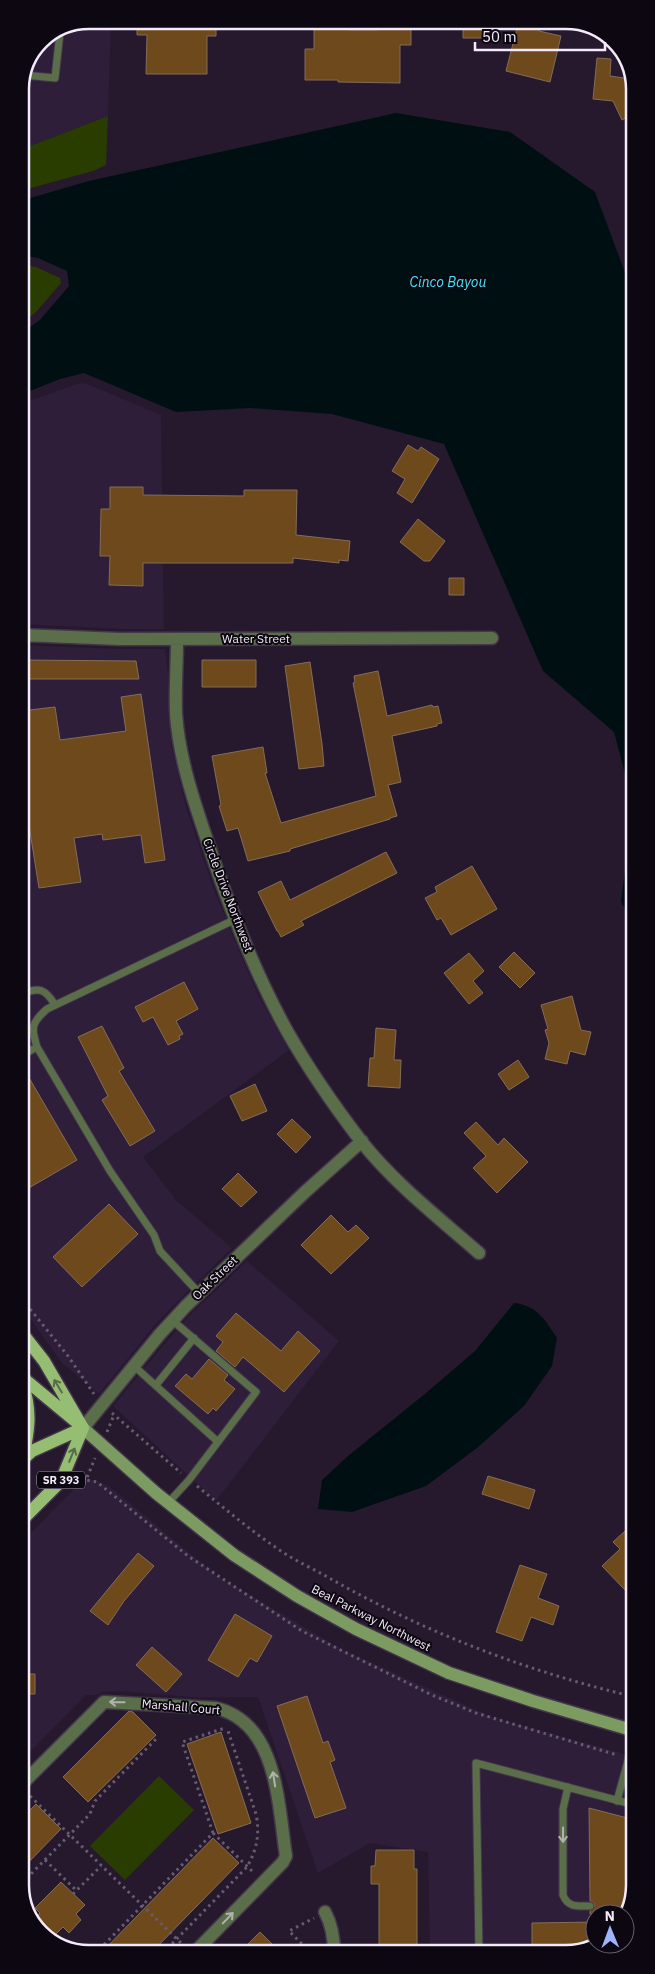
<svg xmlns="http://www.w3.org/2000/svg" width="655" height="1974" viewBox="0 0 655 1974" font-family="'IBM Plex Sans',sans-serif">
<rect width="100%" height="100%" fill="#26192e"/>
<path fill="#2e1e39" d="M 89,20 L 111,20 L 108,116 L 20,150 L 20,84 L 40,40 Z
M 80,383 L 87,384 L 161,415 L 164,629 L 121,629 L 21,624 L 21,404 Z
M 21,645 L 121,649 L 165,649 L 168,673 L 168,714 L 172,748 L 186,807 L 214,890 L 248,972 L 260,999 L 289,1050 L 143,1157 L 176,1200 L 232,1248 L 180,1299 L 154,1326 L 99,1394 L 62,1363 L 22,1307 Z
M 247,1261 L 339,1341 L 216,1501 L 113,1406 L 167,1341 L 191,1314 Z
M 83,1480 L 94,1480 L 109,1486 L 216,1575 L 343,1650 L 492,1717 L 635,1757 L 635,1886 L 625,1915 L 595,1914 L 596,1944 L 584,1952 L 430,1952 L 428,1852 L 370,1843 L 318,1873 L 258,1697 L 193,1697 L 117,1691 L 103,1692 L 97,1695 L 86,1695 L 22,1760 L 22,1542 Z"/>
<path fill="#293d00" d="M 108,116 L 106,165 L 93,171 L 20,191 L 20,150 Z
M 20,264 L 36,267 L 60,278 L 61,283 L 35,313 L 20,324 Z
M 159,1776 L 194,1810 L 125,1880 L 90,1846 Z"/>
<path fill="#000f11" d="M 396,113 L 510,132 L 595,192 L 633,294 L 634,924 L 621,902 L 633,804 L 614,732 L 543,671 L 444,444 L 332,414 L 250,408 L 176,412 L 84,373 L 60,379 L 20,395 L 20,334 L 40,320 L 69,286 L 67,271 L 38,258 L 20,255 L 20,201 L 89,181 Z
M 514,1303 C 537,1305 546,1321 557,1338 L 552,1366 L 524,1406 L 477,1448 L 426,1486 L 352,1512 L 318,1509 L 322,1480 L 348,1456 L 426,1393 L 475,1351 Z"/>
<path fill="#6e491c" stroke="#836d57" d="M 314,20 L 349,20 L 349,30 L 377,30 L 377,20 L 411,20 L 411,45 L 400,45 L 400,83 L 338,82 L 338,80 L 305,80 L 305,49 L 314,49 Z
M 463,20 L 489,20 L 489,38 L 463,38 Z
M 519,20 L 542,20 L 539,31 L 561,36 L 550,82 L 506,71 Z
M 137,21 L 216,21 L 216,36 L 207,36 L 207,74 L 146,74 L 147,35 L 137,35 Z
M 597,58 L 611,59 L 610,76 L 624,78 L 633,81 L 633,114 L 622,120 L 613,101 L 593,99 Z
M 408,445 L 418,451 L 421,447 L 439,459 L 412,503 L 397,493 L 405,479 L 392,471 Z
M 110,487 L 143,487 L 143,495 L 244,496 L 244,490 L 297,490 L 296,535 L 350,541 L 348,561 L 339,560 L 339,563 L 293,558 L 293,563 L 143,563 L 143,586 L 109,585 L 110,556 L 100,556 L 101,509 L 110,509 Z
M 418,519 L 445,541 L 430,561 L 424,561 L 400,542 Z
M 449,578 L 464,578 L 464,595 L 449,595 Z
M 21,660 L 136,661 L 139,679 L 21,679 Z
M 202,660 L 256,660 L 256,687 L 202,687 Z
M 310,662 L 322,744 L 324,766 L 299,769 L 285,666 Z
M 378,671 L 387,716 L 432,705 L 433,707 L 438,706 L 442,723 L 437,724 L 437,726 L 392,736 L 401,782 L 388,785 L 397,816 L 390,818 L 390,819 L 290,849 L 290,851 L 248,861 L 238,828 L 227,831 L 219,806 L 221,805 L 212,756 L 263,747 L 267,773 L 265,773 L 281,823 L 376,796 L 353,683 L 355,682 L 354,676 Z
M 141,694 L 165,860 L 145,863 L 141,835 L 103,840 L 102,834 L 74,838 L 81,882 L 39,888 L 21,775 L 21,711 L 55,707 L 60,740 L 126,731 L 121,697 Z
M 386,852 L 397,873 L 301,921 L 304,925 L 281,937 L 278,931 L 277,931 L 258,892 L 281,881 L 290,900 Z
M 472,866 L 497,909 L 451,935 L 441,918 L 437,920 L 425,898 L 437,892 L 435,887 Z
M 514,952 L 535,973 L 520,988 L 499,967 Z
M 469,953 L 484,971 L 473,981 L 483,993 L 469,1004 L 444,973 Z
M 184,982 L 198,1009 L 176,1021 L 183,1034 L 179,1036 L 180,1039 L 168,1045 L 153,1017 L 143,1022 L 135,1007 Z
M 572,996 L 581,1030 L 591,1032 L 585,1055 L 570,1051 L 567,1064 L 545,1059 L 549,1043 L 545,1030 L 548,1029 L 541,1005 Z
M 102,1026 L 124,1068 L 119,1071 L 155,1131 L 130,1146 L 102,1100 L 108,1096 L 78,1037 Z
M 376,1028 L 396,1030 L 394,1060 L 401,1060 L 400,1088 L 368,1086 L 370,1058 L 374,1058 Z
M 518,1060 L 529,1077 L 509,1090 L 498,1074 Z
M 21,1064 L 77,1160 L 27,1189 L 21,1179 Z
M 255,1084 L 267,1111 L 242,1121 L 230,1096 Z
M 292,1119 L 311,1137 L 296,1153 L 277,1134 Z
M 476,1122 L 498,1145 L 504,1138 L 528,1162 L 497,1193 L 473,1168 L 486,1156 L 464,1133 Z
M 238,1173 L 257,1192 L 241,1207 L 222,1189 Z
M 109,1204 L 138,1234 L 82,1287 L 53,1257 Z
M 331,1215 L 348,1232 L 356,1225 L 369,1238 L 331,1274 L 301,1245 Z
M 236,1313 L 281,1351 L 298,1331 L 320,1351 L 284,1392 L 243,1357 L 235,1367 L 216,1351 L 223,1342 L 216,1336 Z
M 209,1359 L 228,1375 L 224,1380 L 235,1389 L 216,1411 L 213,1408 L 208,1414 L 175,1386 L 186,1374 L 192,1379 Z
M 488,1476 L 535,1490 L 529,1509 L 482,1494 Z
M 635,1522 L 635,1581 L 625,1590 L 602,1566 L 620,1549 L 613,1542 Z
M 138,1553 L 154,1566 L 124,1601 L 108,1625 L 90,1611 Z
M 520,1565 L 547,1574 L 538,1598 L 559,1606 L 553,1625 L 531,1617 L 522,1641 L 496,1632 Z
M 235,1614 L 272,1636 L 257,1662 L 250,1658 L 238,1677 L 208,1660 Z
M 152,1647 L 182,1674 L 166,1692 L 136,1665 Z
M 22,1674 L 35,1674 L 35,1694 L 22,1694 Z
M 307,1696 L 323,1743 L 328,1741 L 335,1760 L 330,1762 L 346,1808 L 315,1818 L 277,1706 Z
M 129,1711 L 133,1712 L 156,1735 L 88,1802 L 63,1777 Z
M 221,1732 L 251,1823 L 218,1834 L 187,1744 Z
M 36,1804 L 61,1829 L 22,1869 L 22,1818 Z
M 589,1808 L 635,1820 L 635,1886 L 625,1914 L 590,1914 L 590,1911 L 595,1906 L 594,1903 L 590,1901 Z
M 213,1838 L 239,1863 L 191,1912 L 150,1954 L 100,1954 Z
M 376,1850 L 414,1850 L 414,1869 L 417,1869 L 417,1952 L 379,1953 L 379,1884 L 371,1884 L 371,1866 L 375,1866 Z
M 61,1882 L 85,1905 L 76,1914 L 81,1920 L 69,1933 L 63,1927 L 53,1937 L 34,1920 L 40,1913 L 35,1908 Z
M 595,1922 L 595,1944 L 584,1952 L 532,1952 L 532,1923 Z
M 260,1932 L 281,1953 L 255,1953 L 247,1945 Z"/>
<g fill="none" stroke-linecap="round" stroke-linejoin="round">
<defs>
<path id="lane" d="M 24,75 L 55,78 L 60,32
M 21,994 C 39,987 45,988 55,1005
M 21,1056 L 37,1047
M 199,1293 L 160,1251 L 154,1235 L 110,1171 L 37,1047 C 31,1028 31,1023 47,1009 L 236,919
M 134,1366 L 217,1441
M 156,1385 L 194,1338
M 168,1503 L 189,1480 L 256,1392 L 172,1320
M 568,1787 L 563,1809 L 563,1895 C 568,1908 578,1906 590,1906
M 617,1801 L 635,1735
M 479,1952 L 476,1763 L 635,1805"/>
<path id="street" d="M 21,635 L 120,639 L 492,638
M 177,639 C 177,664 175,689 176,714 C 179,758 194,802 208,843 C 229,907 254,971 287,1031 C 308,1068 335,1107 361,1141 C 394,1183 439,1218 479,1253
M 83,1428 L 160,1334 L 186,1306 L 305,1192 L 362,1141
M 22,1784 L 104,1702 L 216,1708 C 278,1723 278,1805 286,1856 L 283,1862 L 194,1953
M 325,1912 C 332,1925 334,1937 334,1953"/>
<path id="secondary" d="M 83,1428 L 156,1493 L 234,1555 L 297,1596 L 356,1629 L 449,1673 L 533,1701 L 635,1731"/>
<path id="primary" d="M 22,1333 L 44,1361 L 83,1428
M 22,1377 L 75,1421
M 22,1381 C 32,1412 29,1428 23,1459
M 22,1460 L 32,1451 L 83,1428
M 22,1520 L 61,1481 L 83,1428"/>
</defs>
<use href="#lane" stroke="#43364b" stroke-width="9"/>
<use href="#street" stroke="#43364b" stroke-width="15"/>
<use href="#secondary" stroke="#43364b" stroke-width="15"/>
<use href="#primary" stroke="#43364b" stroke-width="15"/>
<path stroke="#675c6f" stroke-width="3" stroke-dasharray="2.5 4" stroke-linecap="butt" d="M 22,1299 L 68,1356 L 94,1394
M 112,1413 L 181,1473
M 107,1432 L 114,1415
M 79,1473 L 86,1480 L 95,1458
M 75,1484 L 86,1480 L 97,1482 L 188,1556 L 302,1631 L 432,1695 L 476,1713 L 617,1755
M 197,1486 C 224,1508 250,1530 278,1549 C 295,1561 314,1569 331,1579 C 426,1633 529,1672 635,1697
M 30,1796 L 183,1945
M 213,1833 L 182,1742 L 225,1728
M 45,1860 L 77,1891
M 22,1883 L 90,1814 L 95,1801 L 157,1738 L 155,1736
M 73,1894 L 101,1866
M 163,1953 L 247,1867 C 257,1849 260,1834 256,1814 L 227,1728
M 311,1953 L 289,1931 L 314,1918
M 95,1954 L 213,1833 L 253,1872"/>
<use href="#lane" stroke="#5b6e4a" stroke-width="7"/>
<use href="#street" stroke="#5b6e4a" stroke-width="12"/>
<use href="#secondary" stroke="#7c9b61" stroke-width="12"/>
<use href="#primary" stroke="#96be73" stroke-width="12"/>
</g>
<defs><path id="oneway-shaft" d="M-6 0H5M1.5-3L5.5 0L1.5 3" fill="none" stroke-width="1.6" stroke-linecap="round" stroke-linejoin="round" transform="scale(1.25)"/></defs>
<g stroke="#586c46">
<use href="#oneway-shaft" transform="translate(58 1386) rotate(-121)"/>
<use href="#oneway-shaft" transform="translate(72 1455) rotate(-68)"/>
</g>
<g stroke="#afb3ab">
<use href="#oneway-shaft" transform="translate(117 1702) rotate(-179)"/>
<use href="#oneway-shaft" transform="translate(274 1779) rotate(-99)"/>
<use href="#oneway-shaft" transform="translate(563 1835) rotate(90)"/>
<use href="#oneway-shaft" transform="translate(228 1918) rotate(-46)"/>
</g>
<g text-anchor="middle" stroke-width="4" stroke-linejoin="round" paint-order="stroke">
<rect fill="#0c0710" stroke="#aea7b4" stroke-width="1" x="37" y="1471.5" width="48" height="17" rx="4"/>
<g font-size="11" font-weight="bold" fill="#f4ebfa">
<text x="61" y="1484">SR 393</text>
</g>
<g font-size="12" fill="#f4ebfa" stroke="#0c0710">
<text x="256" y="643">Water Street</text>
<text transform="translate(228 895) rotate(69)" y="4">Circle Drive Northwest</text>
<text transform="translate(215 1278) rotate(-44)" y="4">Oak Street</text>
<text transform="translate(371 1618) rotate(27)" y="4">Beal Parkway Northwest</text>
<text transform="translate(181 1707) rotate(5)" y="4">Marshall Court</text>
</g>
<g font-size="14" font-style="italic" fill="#48e3f5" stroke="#0c0710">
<text x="448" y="287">Cinco Bayou</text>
</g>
</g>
<path d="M0 0H655V1974H0ZM89 29H566A60 60 0 0 1 626 89V1885A60 60 0 0 1 566 1945H89A60 60 0 0 1 29 1885V89A60 60 0 0 1 89 29Z" fill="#0c0710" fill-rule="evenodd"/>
<path fill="none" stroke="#f4ebfa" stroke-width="2.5" d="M89 29H566A60 60 0 0 1 626 89V1885A60 60 0 0 1 566 1945H89A60 60 0 0 1 29 1885V89A60 60 0 0 1 89 29Z"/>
<g transform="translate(610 1929) rotate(359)"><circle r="24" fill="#0c0710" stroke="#69626e"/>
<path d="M0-4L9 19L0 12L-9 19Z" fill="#9eb4fd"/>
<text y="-8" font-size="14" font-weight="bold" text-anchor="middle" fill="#f4ebfa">N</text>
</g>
<path d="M475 42v8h130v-8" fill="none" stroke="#f4ebfa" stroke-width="2.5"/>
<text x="482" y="42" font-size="15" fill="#f4ebfa" stroke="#0c0710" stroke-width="4" paint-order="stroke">50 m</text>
</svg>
